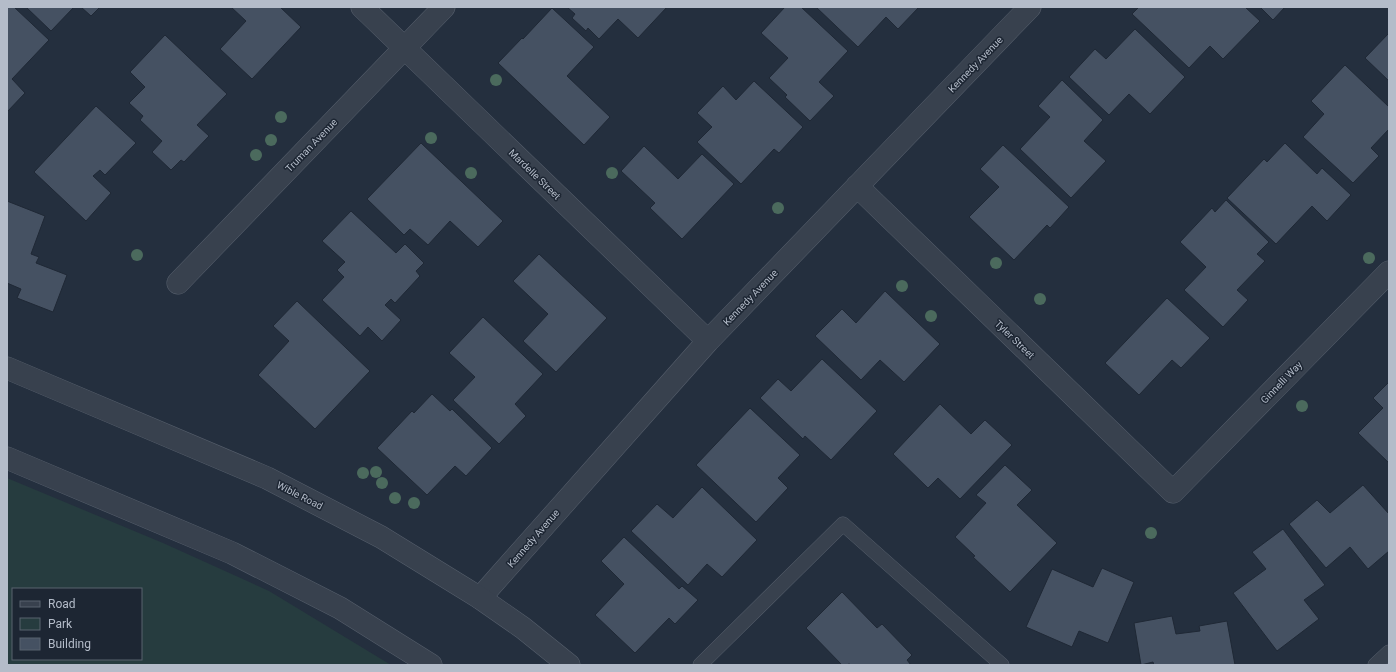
<svg xmlns="http://www.w3.org/2000/svg" width="1396" height="672" viewBox="0 0 1396 672" font-family="Roboto,sans-serif">
<rect width="100%" height="100%" fill="#242f3e"/>
<path fill="#263c3f" fill-rule="evenodd" d="M 7,478 L 163,543 L 269,591 L 391,665 L 7,665 ZM 13,589 L 141,589 L 141,659 L 13,659 Z"/>
<path fill="#455162" stroke="#1f2835" d="M 7,7 L 14,7 L 49,40 L 12,79 L 25,93 L 7,112 Z
M 26,7 L 74,7 L 51,31 Z
M 81,7 L 100,7 L 91,16 Z
M 231,7 L 280,7 L 301,27 L 252,79 L 220,49 L 246,21 Z
M 567,7 L 667,7 L 638,38 L 618,19 L 599,39 L 588,28 L 586,31 L 572,18 L 575,14 Z
M 785,7 L 801,7 L 848,51 L 819,82 L 834,96 L 810,121 L 785,97 L 787,95 L 769,78 L 788,58 L 761,33 Z
M 816,7 L 919,7 L 898,29 L 886,17 L 858,47 Z
M 1139,7 L 1245,7 L 1260,21 L 1223,59 L 1210,46 L 1189,68 L 1132,14 Z
M 1260,7 L 1285,7 L 1273,20 Z
M 552,8 L 594,47 L 567,76 L 610,117 L 584,145 L 498,63 L 522,38 L 523,39 Z
M 1135,29 L 1185,77 L 1150,114 L 1129,94 L 1109,115 L 1069,77 L 1095,49 L 1106,59 Z
M 1389,33 L 1389,81 L 1365,58 Z
M 165,35 L 227,94 L 197,125 L 209,136 L 184,162 L 181,160 L 171,170 L 152,152 L 162,141 L 140,120 L 143,116 L 129,103 L 145,87 L 130,72 Z
M 1345,65 L 1389,107 L 1389,129 L 1371,148 L 1379,156 L 1353,183 L 1303,137 L 1324,114 L 1311,101 Z
M 1062,80 L 1103,120 L 1084,141 L 1106,161 L 1071,198 L 1020,149 L 1050,117 L 1038,106 Z
M 754,81 L 803,127 L 779,153 L 774,149 L 741,184 L 697,142 L 712,127 L 697,113 L 723,86 L 736,100 Z
M 96,106 L 136,143 L 105,175 L 100,170 L 93,176 L 111,193 L 86,221 L 34,172 Z
M 421,143 L 503,221 L 478,247 L 450,221 L 428,245 L 410,229 L 404,235 L 367,199 Z
M 1285,143 L 1317,174 L 1322,168 L 1351,195 L 1327,221 L 1312,206 L 1276,244 L 1227,198 L 1264,159 L 1267,162 Z
M 1003,145 L 1069,207 L 1050,228 L 1047,225 L 1014,260 L 969,217 L 999,187 L 980,169 Z
M 644,146 L 678,179 L 702,154 L 734,184 L 682,239 L 650,208 L 655,203 L 621,171 Z
M 1226,200 L 1269,242 L 1257,254 L 1265,261 L 1237,290 L 1248,300 L 1223,327 L 1184,290 L 1206,267 L 1180,242 L 1212,208 L 1215,212 Z
M 7,201 L 45,216 L 31,254 L 39,257 L 36,263 L 67,275 L 53,312 L 17,298 L 21,289 L 7,283 Z
M 351,211 L 396,253 L 405,244 L 424,263 L 416,271 L 420,276 L 395,303 L 391,299 L 385,305 L 401,320 L 382,341 L 368,327 L 360,336 L 322,300 L 344,277 L 337,270 L 345,262 L 322,241 Z
M 539,254 L 607,318 L 556,372 L 523,341 L 548,314 L 513,281 Z
M 885,291 L 940,344 L 904,382 L 880,360 L 861,380 L 815,336 L 842,309 L 856,323 Z
M 1167,298 L 1210,338 L 1181,368 L 1172,360 L 1139,395 L 1105,363 Z
M 297,301 L 370,371 L 315,429 L 258,375 L 289,341 L 273,326 Z
M 483,317 L 543,374 L 515,404 L 526,416 L 499,444 L 453,400 L 475,377 L 449,353 Z
M 822,359 L 877,411 L 831,460 L 805,436 L 803,439 L 760,398 L 778,379 L 791,391 Z
M 1389,382 L 1389,463 L 1358,433 L 1383,408 L 1373,398 Z
M 432,394 L 450,411 L 452,409 L 492,448 L 466,476 L 455,466 L 427,495 L 377,448 L 412,411 L 414,413 Z
M 940,404 L 971,434 L 985,420 L 1012,445 L 960,499 L 938,478 L 928,488 L 893,454 Z
M 750,408 L 800,455 L 778,478 L 788,488 L 756,522 L 696,465 Z
M 1005,465 L 1032,490 L 1017,505 L 1057,543 L 1010,592 L 973,557 L 975,556 L 955,537 L 986,503 L 976,495 Z
M 1363,485 L 1389,514 L 1389,551 L 1368,569 L 1350,547 L 1326,568 L 1289,524 L 1317,500 L 1330,513 Z
M 702,487 L 757,540 L 722,577 L 707,564 L 688,585 L 631,531 L 657,504 L 673,518 Z
M 1283,529 L 1325,585 L 1304,600 L 1319,619 L 1277,651 L 1233,593 L 1266,569 L 1252,552 Z
M 624,537 L 679,589 L 682,586 L 698,600 L 675,624 L 669,618 L 635,653 L 595,615 L 624,584 L 601,561 Z
M 1102,568 L 1134,582 L 1108,643 L 1079,631 L 1072,647 L 1026,627 L 1052,569 L 1093,587 Z
M 842,592 L 877,628 L 882,624 L 912,655 L 907,660 L 911,665 L 851,665 L 849,664 L 847,665 L 842,665 L 806,628 Z
M 1172,616 L 1176,634 L 1200,631 L 1199,626 L 1227,621 L 1235,665 L 1154,665 L 1153,662 L 1141,665 L 1134,623 Z"/>
<g fill="none" stroke-linecap="round" stroke-linejoin="round">
<defs>
<path id="service" d="M 700,665 L 843,524 L 1002,665
M 1375,665 L 1389,652"/>
<path id="minor" d="M 362,7 L 708,341
M 857,186 L 1173,492 L 1389,272
M 178,283 L 444,7
M 480,598 L 708,341 L 1030,7"/>
<path id="tertiary" d="M 7,368 L 267,478 L 381,537 L 480,598 L 523,628 L 569,665
M 7,458 L 232,553 L 340,608 L 431,665"/>
</defs>
<use href="#service" stroke="#565f6c" stroke-width="15"/>
<use href="#minor" stroke="#565f6c" stroke-width="23"/>
<use href="#tertiary" stroke="#565f6c" stroke-width="23"/>
<use href="#service" stroke="#38414e" stroke-width="14"/>
<use href="#minor" stroke="#38414e" stroke-width="22"/>
<use href="#tertiary" stroke="#38414e" stroke-width="22"/>
</g>
<g fill="#4b6a5d">
<circle cx="496" cy="80" r="6"/>
<circle cx="281" cy="117" r="6"/>
<circle cx="431" cy="138" r="6"/>
<circle cx="271" cy="140" r="6"/>
<circle cx="256" cy="155" r="6"/>
<circle cx="471" cy="173" r="6"/>
<circle cx="612" cy="173" r="6"/>
<circle cx="778" cy="208" r="6"/>
<circle cx="137" cy="255" r="6"/>
<circle cx="1369" cy="258" r="6"/>
<circle cx="996" cy="263" r="6"/>
<circle cx="902" cy="286" r="6"/>
<circle cx="1040" cy="299" r="6"/>
<circle cx="931" cy="316" r="6"/>
<circle cx="1302" cy="406" r="6"/>
<circle cx="376" cy="472" r="6"/>
<circle cx="363" cy="473" r="6"/>
<circle cx="382" cy="483" r="6"/>
<circle cx="395" cy="498" r="6"/>
<circle cx="414" cy="503" r="6"/>
<circle cx="1151" cy="533" r="6"/>
</g>
<g text-anchor="middle" stroke-width="3" stroke-linejoin="round" paint-order="stroke">
<g font-size="10" fill="#b4bcc9" stroke="#1d2633">
<text transform="translate(975 64) rotate(-46)" y="4">Kennedy Avenue</text>
<text transform="translate(311 145) rotate(-46)" y="4">Truman Avenue</text>
<text transform="translate(535 174) rotate(44)" y="4">Mardelle Street</text>
<text transform="translate(750 297) rotate(-46)" y="4">Kennedy Avenue</text>
<text transform="translate(1015 339) rotate(44)" y="4">Tyler Street</text>
<text transform="translate(1281 382) rotate(-46)" y="4">Ginnelli Way</text>
<text transform="translate(300 495) rotate(27)" y="4">Wible Road</text>
<text transform="translate(533 538) rotate(-49)" y="4">Kennedy Avenue</text>
</g>
</g>
<rect width="1396" height="672" fill="none" stroke="#b4bcc9" stroke-width="16"/>
<rect x="12" y="588" width="130" height="72" fill="#1d2633" stroke="#59626f"/>
<rect x="20" y="601" width="20" height="6" fill="#38414e" stroke="#59626f"/>
<text x="48" y="608" font-size="12" fill="#b4bcc9">Road</text>
<rect x="20" y="618" width="20" height="12" fill="#263c3f" stroke="#59626f"/>
<text x="48" y="628" font-size="12" fill="#b4bcc9">Park</text>
<rect x="20" y="638" width="20" height="12" fill="#455162" stroke="#59626f"/>
<text x="48" y="648" font-size="12" fill="#b4bcc9">Building</text>
</svg>
